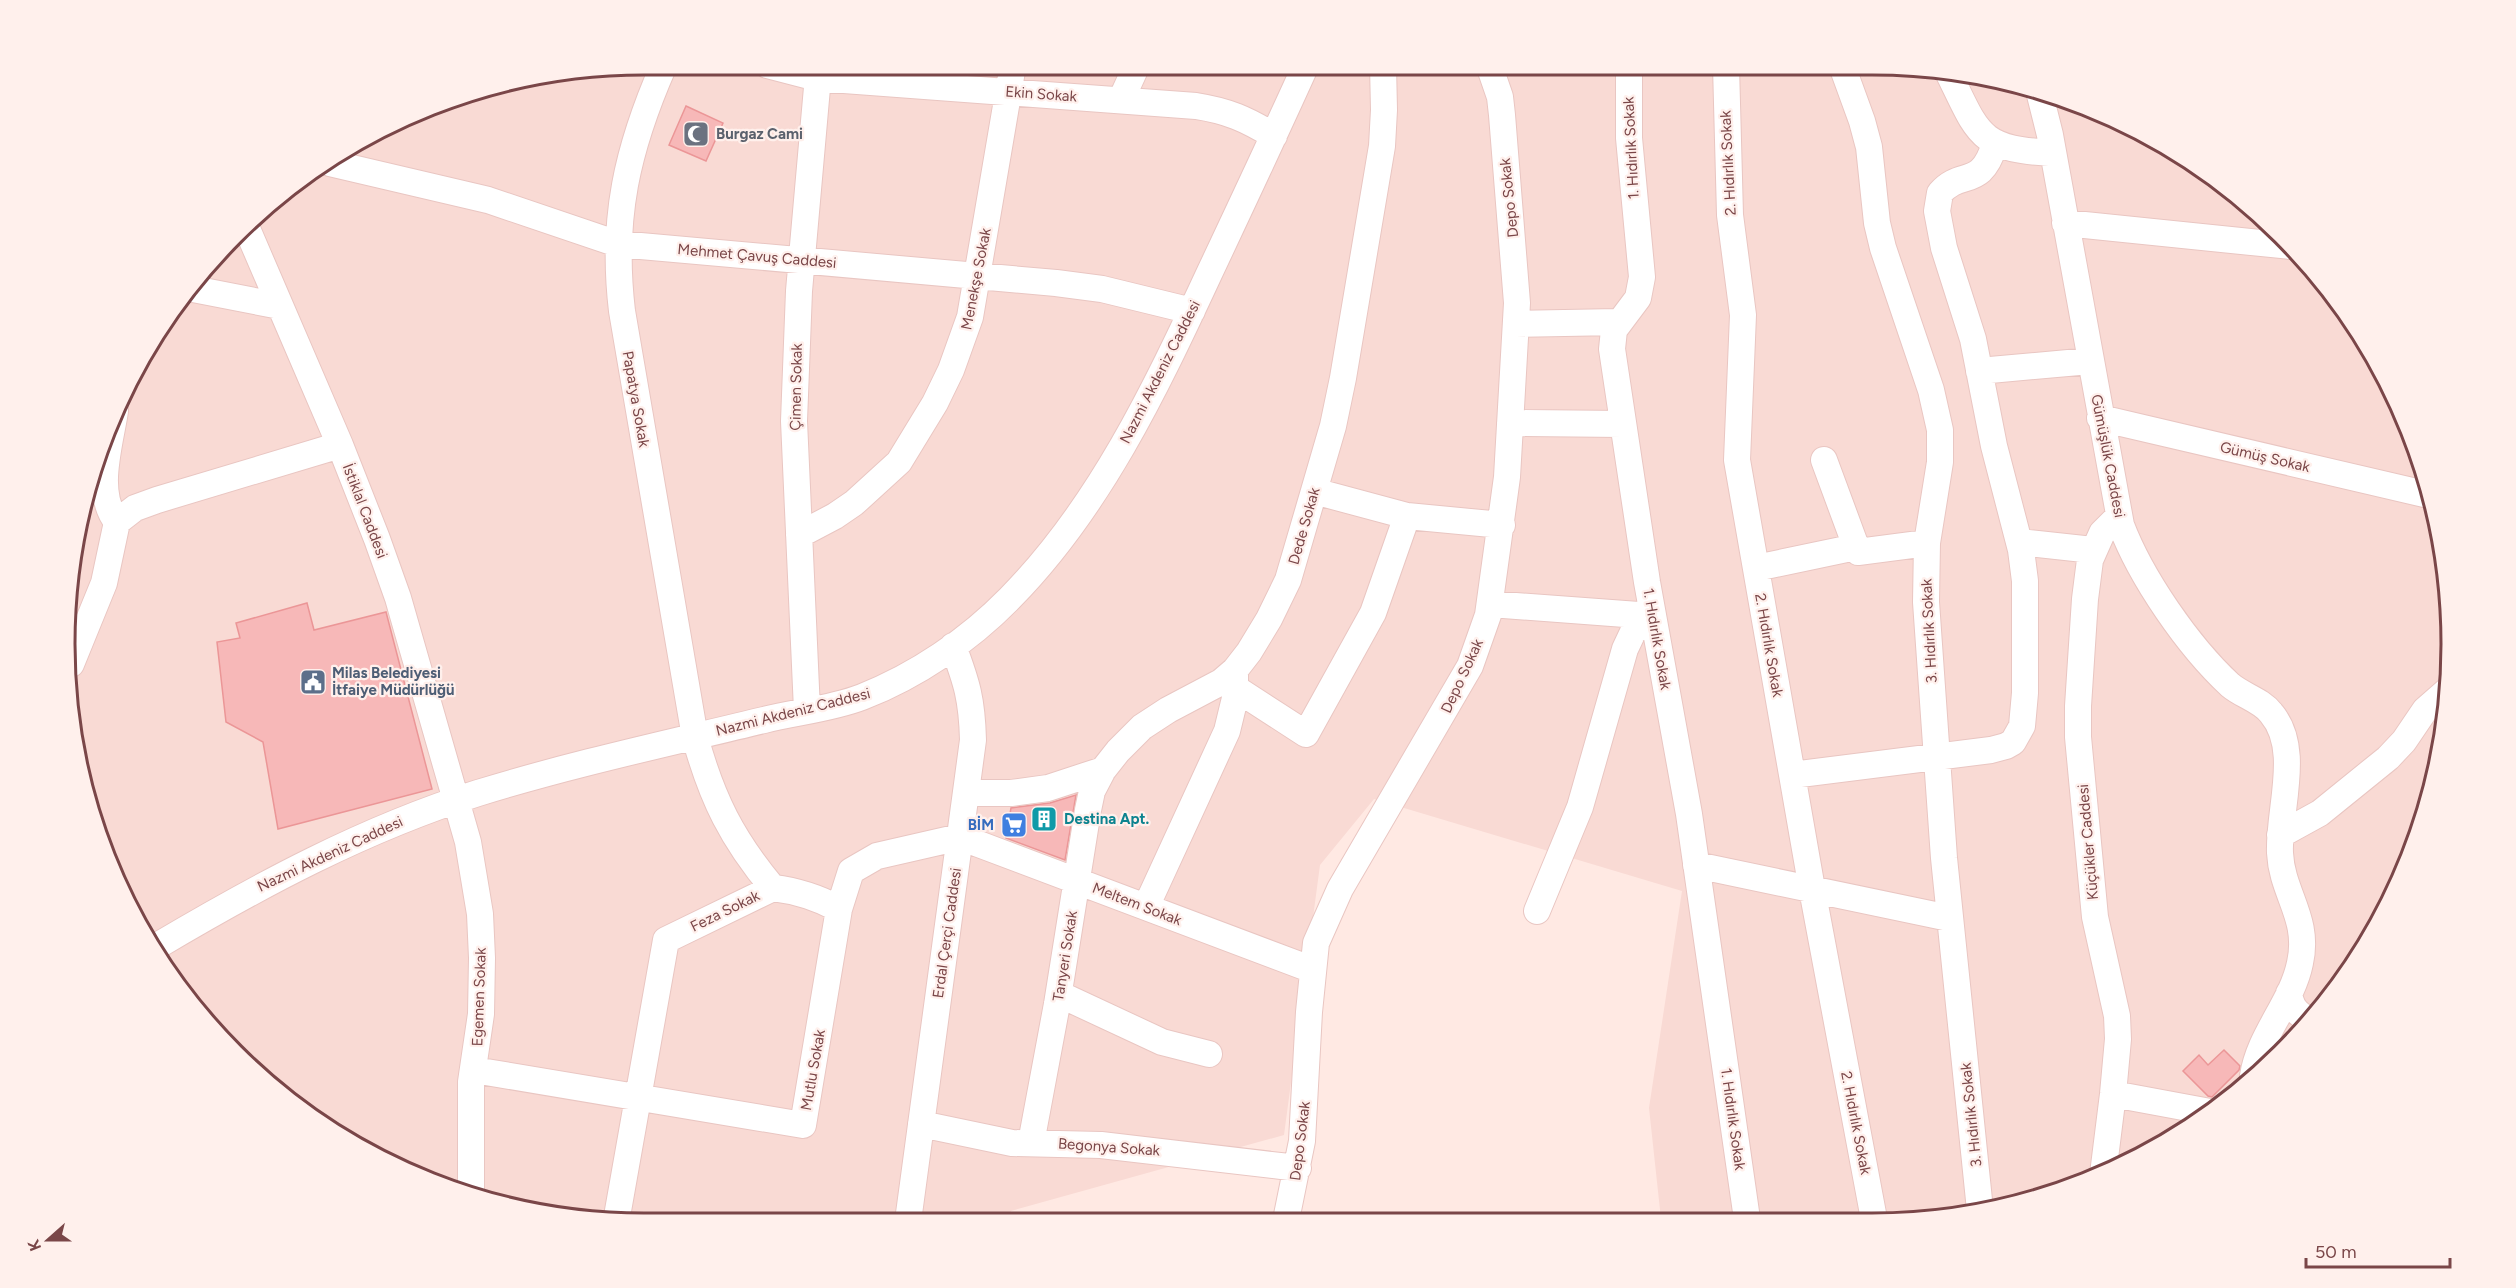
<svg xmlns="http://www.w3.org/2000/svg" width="2516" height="1288" viewBox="0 0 2516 1288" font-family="Figtree,sans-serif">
<rect width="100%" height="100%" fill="#ffe9e3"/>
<path fill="#f9dad4" d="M 644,65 L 1910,66 L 2022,84 L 2128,124 L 2225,184 L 2307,262 L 2374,354 L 2421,457 L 2446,568 L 2450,682 L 2432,794 L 2392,900 L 2332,997 L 2224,1104 L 2093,1180 L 1948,1218 L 1661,1219 L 1649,1108 L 1682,891 L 1374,799 L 1320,865 L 1284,1135 L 1011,1211 L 1009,1221 L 606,1222 L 494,1204 L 388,1164 L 234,1054 L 124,900 L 69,719 L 76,531 L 108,423 L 162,322 L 291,184 L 457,95 Z"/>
<path fill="#f7b8b8" stroke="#eb9697" stroke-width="1.5" d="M 686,106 L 723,123 L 706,161 L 669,145 Z
M 307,603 L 314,630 L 386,612 L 432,789 L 278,829 L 263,742 L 226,722 L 217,642 L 240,638 L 236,623 Z
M 1076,795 L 1065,860 L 1006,838 L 1011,808 L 1050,803 Z
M 2224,1050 L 2240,1066 L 2239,1070 L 2212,1097 L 2208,1096 L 2183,1071 L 2199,1055 L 2208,1065 Z"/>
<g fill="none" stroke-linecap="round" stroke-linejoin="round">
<defs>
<path id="minor" d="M 767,65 L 817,78 L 1196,106 C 1228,111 1246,119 1274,136
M 1629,65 L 1629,138 L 1642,277 L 1638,298 L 1614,330 L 1612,349 L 1647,582 L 1689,814 L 1747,1219
M 1726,66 L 1730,215 L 1743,315 L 1737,460 L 1812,889 L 1874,1219
M 1842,66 L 1862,121 L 1869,147 L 1877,223 L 1883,248 L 1931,390 L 1940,430 L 1940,462 L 1927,543 L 1926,602 L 1944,858 L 1980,1210
M 1948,72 C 1979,135 1978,149 2053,153
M 2039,91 L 2050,135 L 2121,525 C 2141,578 2188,646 2230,685 C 2243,696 2261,700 2271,713 C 2302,749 2278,809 2280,853 C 2282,894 2310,918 2300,963 C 2292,1003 2259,1035 2253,1076
M 1121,100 L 1137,65
M 330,163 L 488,200 L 618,244 L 1056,283 L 1102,289 L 1192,311
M 2065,223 L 2290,246
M 248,231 L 340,445 L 377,539 L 398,598 L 468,842 L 480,914 L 482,958 L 481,1014 L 471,1082 L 471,1195
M 193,289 L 280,306
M 1516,324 L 1618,322
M 1979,371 L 2090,361
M 2100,418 L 2429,495
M 1510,423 L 1623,424
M 1824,460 L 1858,552 L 1927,543
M 1314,491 L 1407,516 L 1502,525
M 117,522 L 135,508 L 157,500 L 340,445
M 799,535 L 835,516 L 854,503 L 899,462 L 935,403 L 951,370 L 970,317 L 1013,65
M 2019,542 L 2093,550
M 1756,568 L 1856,547
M 1490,604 L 1652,616
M 71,664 L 104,583 L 117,522 C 94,493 110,445 115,411
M 1235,688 L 1306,734 L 1373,613 L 1407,516
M 807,710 L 794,421 L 799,291 L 819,65
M 1792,775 L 1991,750 L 2006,746 L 2013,742 L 2022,726 L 2025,693 L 2025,581 L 2021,550 L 1994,446 L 1973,339 L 1944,248 L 1937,211 L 1940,193 C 1962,168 1980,191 1995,144
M 966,793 L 1011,793 L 1048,788 L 1103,770 L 1118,751 L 1142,727 L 1168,710 L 1221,682 L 1235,670 L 1249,652 L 1269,619 L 1288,580 L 1333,426 L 1343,378 L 1382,146 L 1384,110 L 1383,65
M 2280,835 L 2320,813 L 2388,758 L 2404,741 L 2425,710 L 2449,689
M 1696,865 L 1949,918
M 773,888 C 798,891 817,897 839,909
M 1146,907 L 1227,731 L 1235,698 L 1235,675
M 1537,911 L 1580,807 L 1625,649 L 1633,632 L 1652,616
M 157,946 C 260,885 364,829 478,793 C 572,764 669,743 764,720 C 796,712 831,709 862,697 C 916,676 969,640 1010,598 C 1099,508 1155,390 1208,276 C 1241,206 1274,136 1306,65
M 2289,993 C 2291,1007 2296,1013 2309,1020
M 1059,994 L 1162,1042 L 1209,1054
M 474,1070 L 803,1125 L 839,909 L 851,871 L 877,856 L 960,837 L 1313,970
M 2113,1094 L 2210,1112
M 921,1124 L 1012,1143 L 1101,1145 L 1298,1168
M 1031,1143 L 1057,1004 L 1088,810 L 1092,791 L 1103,770
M 2103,1174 L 2113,1094 L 2118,1039 L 2117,1016 L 2095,917 L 2078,737 L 2078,706 L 2085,599 L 2090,560 L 2102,533 L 2119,516
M 1286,1220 L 1302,1141 L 1309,1012 L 1316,943 L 1340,889 L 1470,666 L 1488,615 L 1507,477 L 1517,303 L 1502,115 L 1500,97 L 1489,65
M 908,1221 L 973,740 C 972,700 967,683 953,646
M 616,1222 L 666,940 L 773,888 C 732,839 712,799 695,737 L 622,311 C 611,219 627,149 664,65"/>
</defs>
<use href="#minor" stroke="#e9c6c2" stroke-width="28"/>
<use href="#minor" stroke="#fff" stroke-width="26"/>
</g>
<defs>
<symbol id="mosque-square" viewBox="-11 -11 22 22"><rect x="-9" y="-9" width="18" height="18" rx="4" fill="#6b7280" stroke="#fff0ec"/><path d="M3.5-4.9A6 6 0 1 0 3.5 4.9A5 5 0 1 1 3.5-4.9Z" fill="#fff"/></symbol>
<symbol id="civic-square" viewBox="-11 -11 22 22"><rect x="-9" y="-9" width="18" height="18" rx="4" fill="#5c6f8a" stroke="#fff0ec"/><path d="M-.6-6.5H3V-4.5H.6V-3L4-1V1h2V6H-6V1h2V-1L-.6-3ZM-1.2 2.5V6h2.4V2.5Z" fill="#fff"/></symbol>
<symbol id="building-square" viewBox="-11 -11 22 22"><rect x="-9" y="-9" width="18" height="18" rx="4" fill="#0f9aa8" stroke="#fff0ec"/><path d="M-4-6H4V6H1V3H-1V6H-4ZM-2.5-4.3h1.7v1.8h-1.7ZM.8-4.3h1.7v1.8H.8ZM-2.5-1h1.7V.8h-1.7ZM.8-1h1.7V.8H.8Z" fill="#fff"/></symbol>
<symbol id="supermarket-square" viewBox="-11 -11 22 22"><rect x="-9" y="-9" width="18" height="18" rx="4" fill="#3f7fe0" stroke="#fff0ec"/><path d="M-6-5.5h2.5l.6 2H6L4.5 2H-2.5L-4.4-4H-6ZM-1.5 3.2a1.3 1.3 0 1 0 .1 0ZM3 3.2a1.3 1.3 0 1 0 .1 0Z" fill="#fff"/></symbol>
</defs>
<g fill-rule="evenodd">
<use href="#mosque-square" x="681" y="119" width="30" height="30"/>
<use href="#civic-square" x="298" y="667" width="30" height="30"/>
<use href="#building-square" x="1029" y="804" width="30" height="30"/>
<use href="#supermarket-square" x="999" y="810" width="30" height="30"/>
</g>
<g text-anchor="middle" stroke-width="4.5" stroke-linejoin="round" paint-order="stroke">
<g font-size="15" fill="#7a4648" stroke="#fff0ec">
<text transform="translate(1041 94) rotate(4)" y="5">Ekin Sokak</text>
<text transform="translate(1631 148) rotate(-93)" y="5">1. Hıdırlık Sokak</text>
<text transform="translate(1728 163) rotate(-93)" y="5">2. Hıdırlık Sokak</text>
<text transform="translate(1509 198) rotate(-96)" y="5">Depo Sokak</text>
<text transform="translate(757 256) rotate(5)" y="5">Mehmet Çavuş Caddesi</text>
<text transform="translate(976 279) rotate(-79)" y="5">Menekşe Sokak</text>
<text transform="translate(1160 372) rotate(-63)" y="5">Nazmi Akdeniz Caddesi</text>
<text transform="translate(796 387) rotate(-89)" y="5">Çimen Sokak</text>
<text transform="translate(636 399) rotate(80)" y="5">Papatya Sokak</text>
<text transform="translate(2108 456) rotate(79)" y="5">Gümüşlük Caddesi</text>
<text transform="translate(2265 457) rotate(13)" y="5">Gümüş Sokak</text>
<text transform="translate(365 511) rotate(69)" y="5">İstiklal Caddesi</text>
<text transform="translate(1304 526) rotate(-74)" y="5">Dede Sokak</text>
<text transform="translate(1929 631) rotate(-93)" y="5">3. Hıdırlık Sokak</text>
<text transform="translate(1657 639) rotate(80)" y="5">1. Hıdırlık Sokak</text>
<text transform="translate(1769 645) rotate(80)" y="5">2. Hıdırlık Sokak</text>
<text transform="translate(1462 676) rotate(-65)" y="5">Depo Sokak</text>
<text transform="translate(793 712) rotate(-14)" y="5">Nazmi Akdeniz Caddesi</text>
<text transform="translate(2088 842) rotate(-95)" y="5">Küçükler Caddesi</text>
<text transform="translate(330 854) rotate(-25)" y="5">Nazmi Akdeniz Caddesi</text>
<text transform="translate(1137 904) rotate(21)" y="5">Meltem Sokak</text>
<text transform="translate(725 911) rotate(-26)" y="5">Feza Sokak</text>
<text transform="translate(947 933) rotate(-82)" y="5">Erdal Çerçi Caddesi</text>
<text transform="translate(1065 956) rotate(-81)" y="5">Tanyeri Sokak</text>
<text transform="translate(479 997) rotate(-88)" y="5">Egemen Sokak</text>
<text transform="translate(813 1070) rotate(-80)" y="5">Mutlu Sokak</text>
<text transform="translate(1971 1115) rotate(-96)" y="5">3. Hıdırlık Sokak</text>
<text transform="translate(1733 1119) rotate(82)" y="5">1. Hıdırlık Sokak</text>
<text transform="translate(1856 1123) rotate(79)" y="5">2. Hıdırlık Sokak</text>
<text transform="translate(1300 1141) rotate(-83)" y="5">Depo Sokak</text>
<text transform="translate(1109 1147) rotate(4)" y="5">Begonya Sokak</text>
</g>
<g font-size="15" font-weight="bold" fill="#5b616d" stroke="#fff0ec" text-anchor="start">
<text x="716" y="139">Burgaz Cami</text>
</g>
<g font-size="15" font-weight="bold" fill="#4e5e75" stroke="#fff0ec" text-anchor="start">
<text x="332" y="678">Milas Belediyesi<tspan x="332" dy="17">İtfaiye Müdürlüğü</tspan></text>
</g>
<g font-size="15" font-weight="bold" fill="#0d838f" stroke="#fff0ec" text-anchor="start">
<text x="1064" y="824">Destina Apt.</text>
</g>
<g font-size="15" font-weight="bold" fill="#366cbe" stroke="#fff0ec" text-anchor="end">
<text x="994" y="830">BİM</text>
</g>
</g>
<path d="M0 0H2516V1288H0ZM644 75H1872A569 569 0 0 1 2441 644V644A569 569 0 0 1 1872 1213H644A569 569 0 0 1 75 644V644A569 569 0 0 1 644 75Z" fill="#fff0ec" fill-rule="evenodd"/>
<path fill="none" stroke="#7a4648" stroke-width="3" d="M644 75H1872A569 569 0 0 1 2441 644V644A569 569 0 0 1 1872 1213H644A569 569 0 0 1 75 644V644A569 569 0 0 1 644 75Z"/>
<g transform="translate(48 1240) rotate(249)" stroke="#fff0ec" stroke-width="4.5" paint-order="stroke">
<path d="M0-4.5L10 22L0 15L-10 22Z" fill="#7a4648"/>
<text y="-9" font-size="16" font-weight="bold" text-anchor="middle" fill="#7a4648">K</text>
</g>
<path d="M2306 1258v9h144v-9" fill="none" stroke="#7a4648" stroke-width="3"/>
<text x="2315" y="1258" font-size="18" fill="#7a4648" stroke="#fff0ec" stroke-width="4.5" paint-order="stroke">50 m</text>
</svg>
